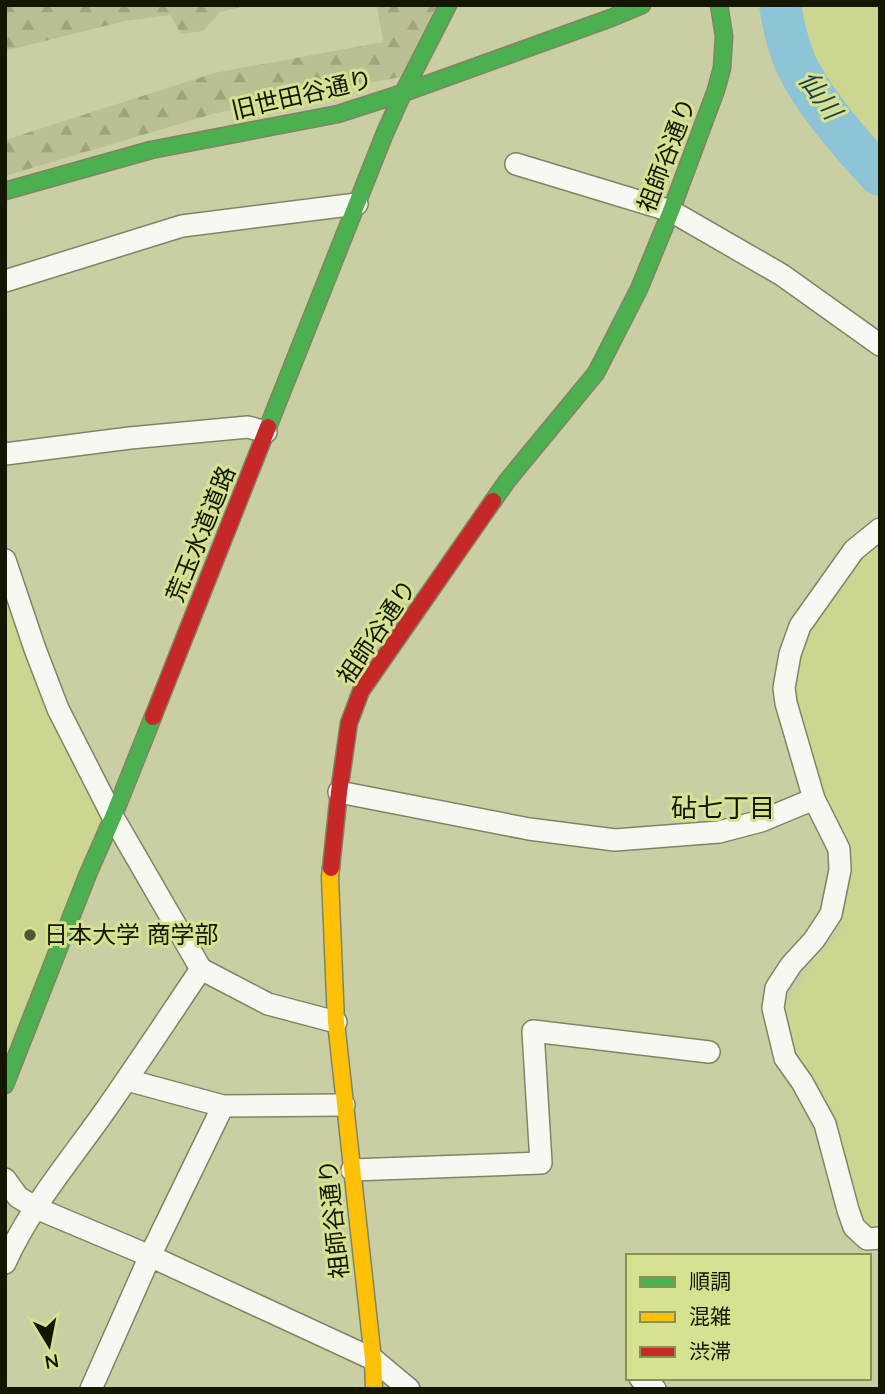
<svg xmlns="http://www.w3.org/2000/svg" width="885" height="1394" viewBox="0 0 885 1394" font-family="Quicksand,'Noto Sans JP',sans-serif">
<defs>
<pattern id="forest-firs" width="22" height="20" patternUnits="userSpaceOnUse" patternTransform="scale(1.75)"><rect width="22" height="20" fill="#bac093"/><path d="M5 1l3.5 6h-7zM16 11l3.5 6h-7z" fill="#9fa47d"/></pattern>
</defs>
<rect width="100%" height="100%" fill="#cacfa3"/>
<path fill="#cdd690" d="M 804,5 L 880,5 L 880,151 L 827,96 L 802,35 Z
M 880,543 L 880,1231 L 871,1231 L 861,1218 L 793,1059 L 782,1012 L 814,959 L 839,934 L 850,887 L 850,869 L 820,796 L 792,692 L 804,636 L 859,560 Z
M 5,592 L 15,624 L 70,758 L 106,817 L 5,1053 Z"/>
<path fill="url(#forest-firs)" d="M 5,5 L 249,5 L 220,12 L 203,31 L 181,34 L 170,15 L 125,21 L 5,51 Z
M 377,5 L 437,5 L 400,77 L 216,113 L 5,176 L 5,140 L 214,73 L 383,42 Z"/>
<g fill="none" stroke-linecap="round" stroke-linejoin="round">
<path stroke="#8dc4d6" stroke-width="42" d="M 780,5 C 784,28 789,52 800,72 C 818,106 853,147 880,175"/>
<defs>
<path id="street" d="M 516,164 L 671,211 L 782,275 L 880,345
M 5,281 L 182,226 L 357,204
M 5,454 L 130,438 L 248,427 L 266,432
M 880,529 L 854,550 L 800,626 L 790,654 L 784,688 L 786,703 L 814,799 L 839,849 L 840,870 L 831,914 L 814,940 L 791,965 L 776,988 L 773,1008 L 785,1058 L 802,1082 L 825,1124 L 848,1210 L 854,1227 L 867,1239 L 880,1238
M 5,560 L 35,649 L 58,709 L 113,817 L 201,969 L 268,1004 L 336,1022
M 339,792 L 529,829 L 615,840 L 719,832 L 761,821 L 814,799
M 127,1080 L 223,1106 L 344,1105
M 352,1170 L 541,1163 L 533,1031 L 709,1052
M 5,1179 L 18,1197 L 36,1208 L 150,1256 L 373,1359 L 409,1389
M 5,1263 C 29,1209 68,1163 102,1115 C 136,1067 168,1018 201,969
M 640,1378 L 655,1389
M 91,1389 L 150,1256 L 223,1106"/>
<path id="fast" d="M 5,191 L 151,150 L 338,114 L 403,93 L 611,18 L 642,5
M 268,427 L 385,133 L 403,93 L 448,5
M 493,501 L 507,481 L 596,373 L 639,289 L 671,211 L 716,90 L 722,68 L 724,36 L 719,5
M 5,1085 L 88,874 L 113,817 L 153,717"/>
<path id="slow" d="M 331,868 L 330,877 L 336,1022 L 373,1359 L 374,1389"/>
<path id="jam" d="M 153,717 L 268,427
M 331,868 L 339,792 L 349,723 L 361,691 L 493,501"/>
</defs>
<use href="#street" stroke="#808464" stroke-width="24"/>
<use href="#fast" stroke="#808464" stroke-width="19"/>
<use href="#slow" stroke="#808464" stroke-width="19"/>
<use href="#jam" stroke="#808464" stroke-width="19"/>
<use href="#street" stroke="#f7f8f1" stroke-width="21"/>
<use href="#fast" stroke="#4caf50" stroke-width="16"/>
<use href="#slow" stroke="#ffc107" stroke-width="16"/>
<use href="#jam" stroke="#c62828" stroke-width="16"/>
</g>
<circle fill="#535739" stroke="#d7e290" stroke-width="2.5" cx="30" cy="935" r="7"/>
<g text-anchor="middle" stroke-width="6" stroke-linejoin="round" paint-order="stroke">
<g font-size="24" fill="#131600" stroke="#d7e290">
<text transform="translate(302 95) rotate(-13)" y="8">旧世田谷通り</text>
<text transform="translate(667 155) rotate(-69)" y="8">祖師谷通り</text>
<text transform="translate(201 534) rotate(-68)" y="8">荒玉水道道路</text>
<text transform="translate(377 632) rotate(-56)" y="8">祖師谷通り</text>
<text transform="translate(334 1219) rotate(-96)" y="8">祖師谷通り</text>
</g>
<g font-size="24" fill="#131600" stroke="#d7e290" text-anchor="start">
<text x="44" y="943">日本大学 商学部</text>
</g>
<g font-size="26" font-style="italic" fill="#1e3f52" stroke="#d7e290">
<text transform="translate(820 95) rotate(54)" y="9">仙川</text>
</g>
<g font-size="26" fill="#131600" stroke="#d7e290">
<text x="723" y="817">砧七丁目</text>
</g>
</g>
<rect width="885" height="1394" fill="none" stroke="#131600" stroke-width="14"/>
<rect x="626" y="1254" width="245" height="126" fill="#d7e290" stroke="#899056" stroke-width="2"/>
<rect x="640" y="1277" width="35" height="10" fill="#4caf50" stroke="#899056" stroke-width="2"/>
<text x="689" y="1289" font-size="21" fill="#131600">順調</text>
<rect x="640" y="1312" width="35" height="10" fill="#ffc107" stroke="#899056" stroke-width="2"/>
<text x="689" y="1324" font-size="21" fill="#131600">混雑</text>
<rect x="640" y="1347" width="35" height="10" fill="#c62828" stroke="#899056" stroke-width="2"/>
<text x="689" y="1359" font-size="21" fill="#131600">渋滞</text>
<g transform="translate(49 1345) rotate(170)" stroke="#d7e290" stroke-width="5" paint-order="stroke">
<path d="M0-5L12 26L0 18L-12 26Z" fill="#131600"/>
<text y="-10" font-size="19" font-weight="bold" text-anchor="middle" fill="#131600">N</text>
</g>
</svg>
